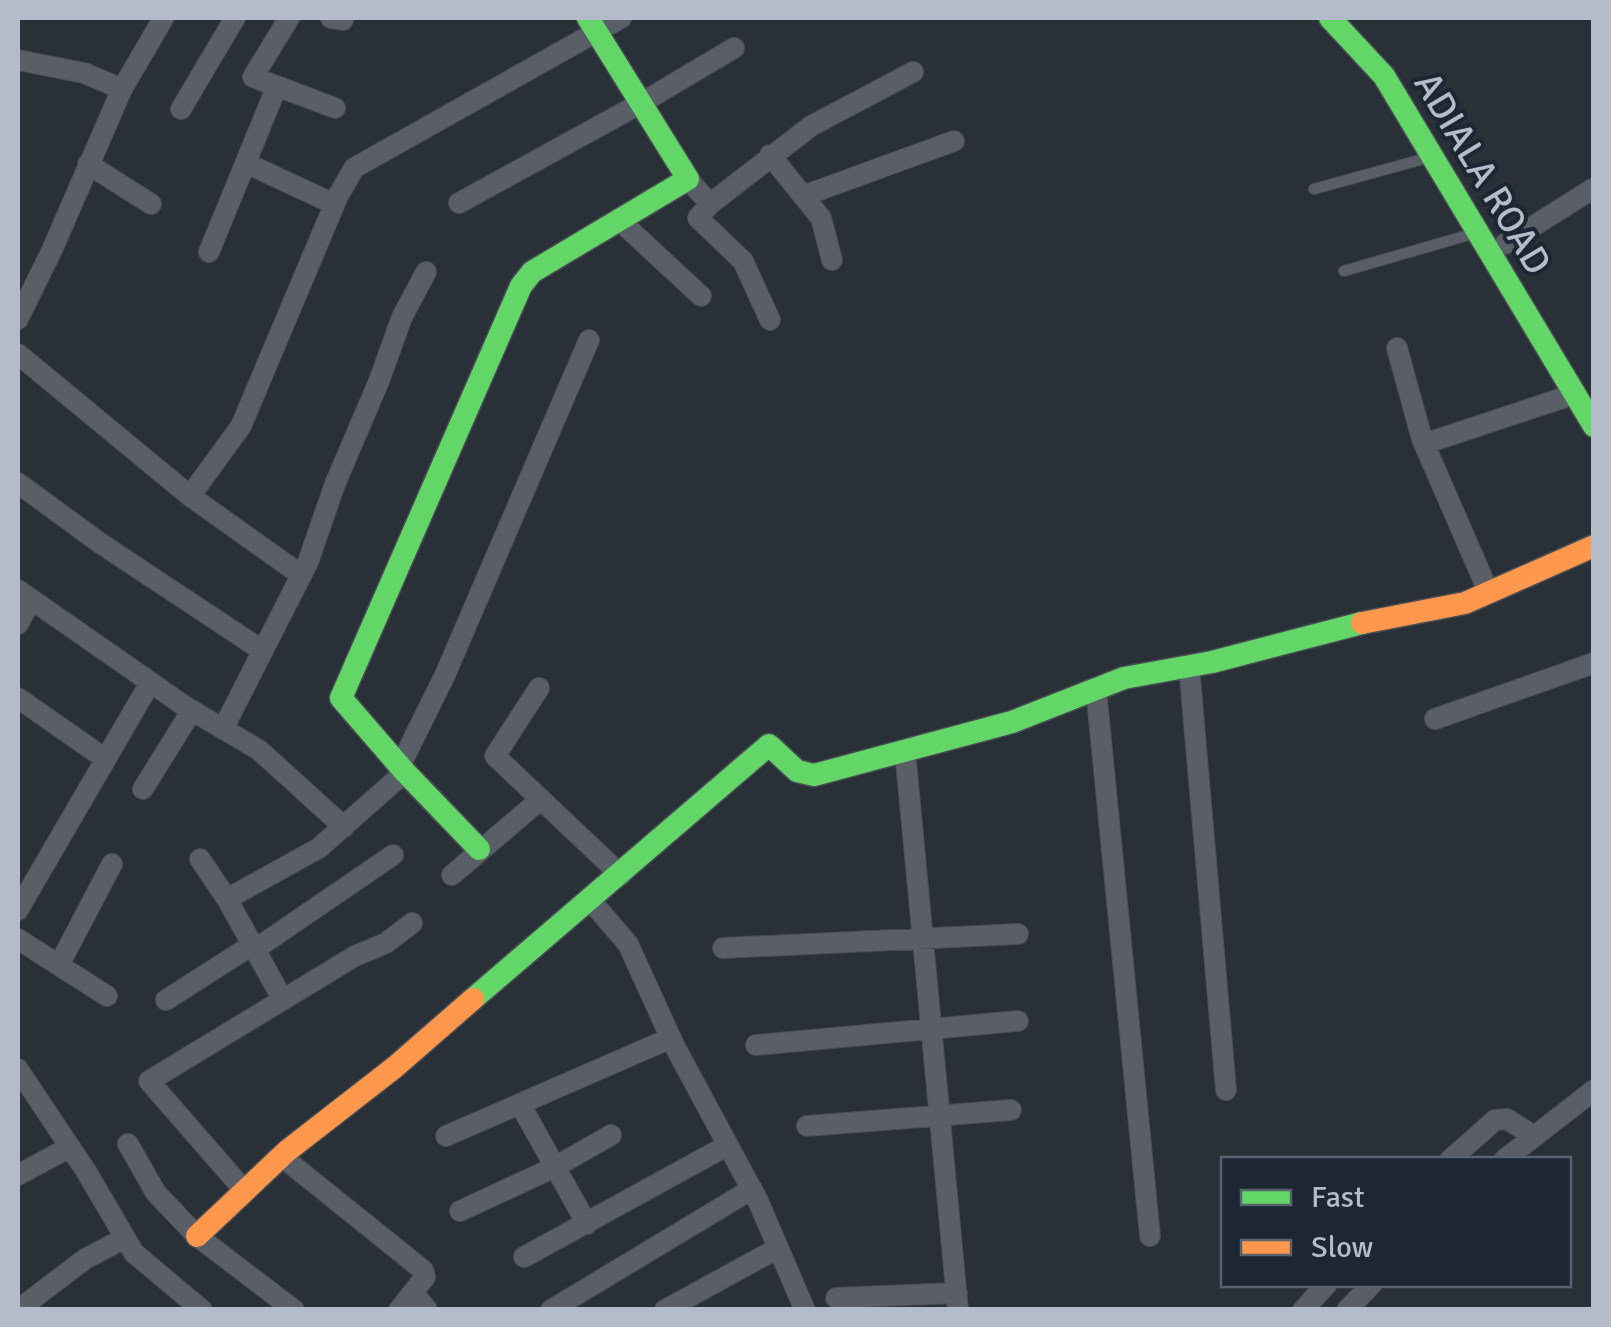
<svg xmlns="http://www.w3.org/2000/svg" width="1611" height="1327" viewBox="0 0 1611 1327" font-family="Signika,sans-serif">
<rect width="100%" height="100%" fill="#2a3038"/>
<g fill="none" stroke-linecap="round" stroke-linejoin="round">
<defs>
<path id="lane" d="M 1314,189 L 1427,158
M 1344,271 L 1472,234"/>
<path id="street" d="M 289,18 L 253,77 L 335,108
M 331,18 L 343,20
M 18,60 L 84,73 L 122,89
M 181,109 L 235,18
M 770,155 L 821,218 L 832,260
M 88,164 L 151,204
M 248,164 L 334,204
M 688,179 L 710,204 L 811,126 L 913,72
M 803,196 L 954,141
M 459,203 L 643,102 L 734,48
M 710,204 L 698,218 L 743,261 L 770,320
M 619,220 L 701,296
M 1505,244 L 1594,188
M 209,252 L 277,86
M 18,319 L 52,250 L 122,89 L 163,19
M 1397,348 L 1422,439 L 1489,593
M 18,354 L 190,496 L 301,575
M 1424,444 L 1575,394
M 18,483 L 100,543 L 263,651
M 190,496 L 241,426 L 338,196 L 354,168 L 621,18
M 18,590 L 186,707 L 259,750 L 344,827
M 18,624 L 31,600
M 1189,666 L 1226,1090
M 539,688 L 495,756 L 621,875
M 1096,689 L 1150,1236
M 18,698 L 104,758
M 1435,719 L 1594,663
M 223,729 L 308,562 L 335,484 L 379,381 L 402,317 L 426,272
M 905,751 L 958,1310
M 400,766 L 445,675 L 589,340
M 143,789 L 192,710
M 200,859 L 227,899 L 283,1000
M 452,875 L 541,799
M 227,899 L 319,848 L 405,772
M 591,901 L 628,944 L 674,1045 L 758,1201 L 805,1310
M 18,910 L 150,683
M 18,939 L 107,996
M 723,948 L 1018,934
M 254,950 L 393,855
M 59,965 L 112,864
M 166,1000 L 252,945
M 756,1045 L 1018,1021
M 18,1069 L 86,1171 L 134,1253 L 202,1310
M 520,1104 L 587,1224
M 807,1126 L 1011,1110
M 446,1136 L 671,1038
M 128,1144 L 156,1193 L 197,1236 L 294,1310
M 281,1156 L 423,1270 L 425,1277 L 399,1310
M 1450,1160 L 1495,1120 L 1507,1119 L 1532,1135
M 1504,1160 L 1594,1090
M 18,1175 L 70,1147
M 243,1189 L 149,1081 L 355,956 L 386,943 L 412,923
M 460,1211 L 555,1167 L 611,1135
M 524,1257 L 728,1145
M 413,1292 L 427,1310
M 836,1298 L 957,1293
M 18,1310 L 85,1259 L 125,1238
M 551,1310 L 752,1189
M 665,1310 L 778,1248
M 1303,1310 L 1327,1284
M 1347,1310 L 1372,1284"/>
<path id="fast" d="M 1330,18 L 1384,76 L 1594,426
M 479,849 L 405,772 L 341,698 L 521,286 L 532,272 L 688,179 L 588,18
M 473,999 L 769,745 L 797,771 L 814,775 L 1012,722 L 1124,678 L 1212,662 L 1362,623"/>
<path id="slow" d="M 1362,623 L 1465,603 L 1594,546
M 197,1236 L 287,1151 L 395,1067 L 473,999"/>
</defs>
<use href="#lane" stroke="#484c53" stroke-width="12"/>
<use href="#street" stroke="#484c53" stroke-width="22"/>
<use href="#fast" stroke="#484c53" stroke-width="25"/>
<use href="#slow" stroke="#484c53" stroke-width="25"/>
<use href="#lane" stroke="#5a5e66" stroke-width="10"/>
<use href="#street" stroke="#5a5e66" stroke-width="20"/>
<use href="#fast" stroke="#63d668" stroke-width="22"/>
<use href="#slow" stroke="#ff974d" stroke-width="22"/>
</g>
<g text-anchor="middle" stroke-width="8" stroke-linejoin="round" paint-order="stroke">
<g font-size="38" fill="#b4bcc9" stroke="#1d2633">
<text transform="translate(1483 173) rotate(59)" y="13">ADIALA ROAD</text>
</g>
</g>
<rect width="1611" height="1327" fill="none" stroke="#b4bcc9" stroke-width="40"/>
<rect x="1221" y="1157" width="350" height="130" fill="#1d2633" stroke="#59626f" stroke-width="2.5"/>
<rect x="1241" y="1190" width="50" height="15" fill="#63d668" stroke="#59626f" stroke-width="2.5"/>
<text x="1311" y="1207" font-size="30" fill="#b4bcc9">Fast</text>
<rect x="1241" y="1240" width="50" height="15" fill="#ff974d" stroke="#59626f" stroke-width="2.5"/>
<text x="1311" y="1257" font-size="30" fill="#b4bcc9">Slow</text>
</svg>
